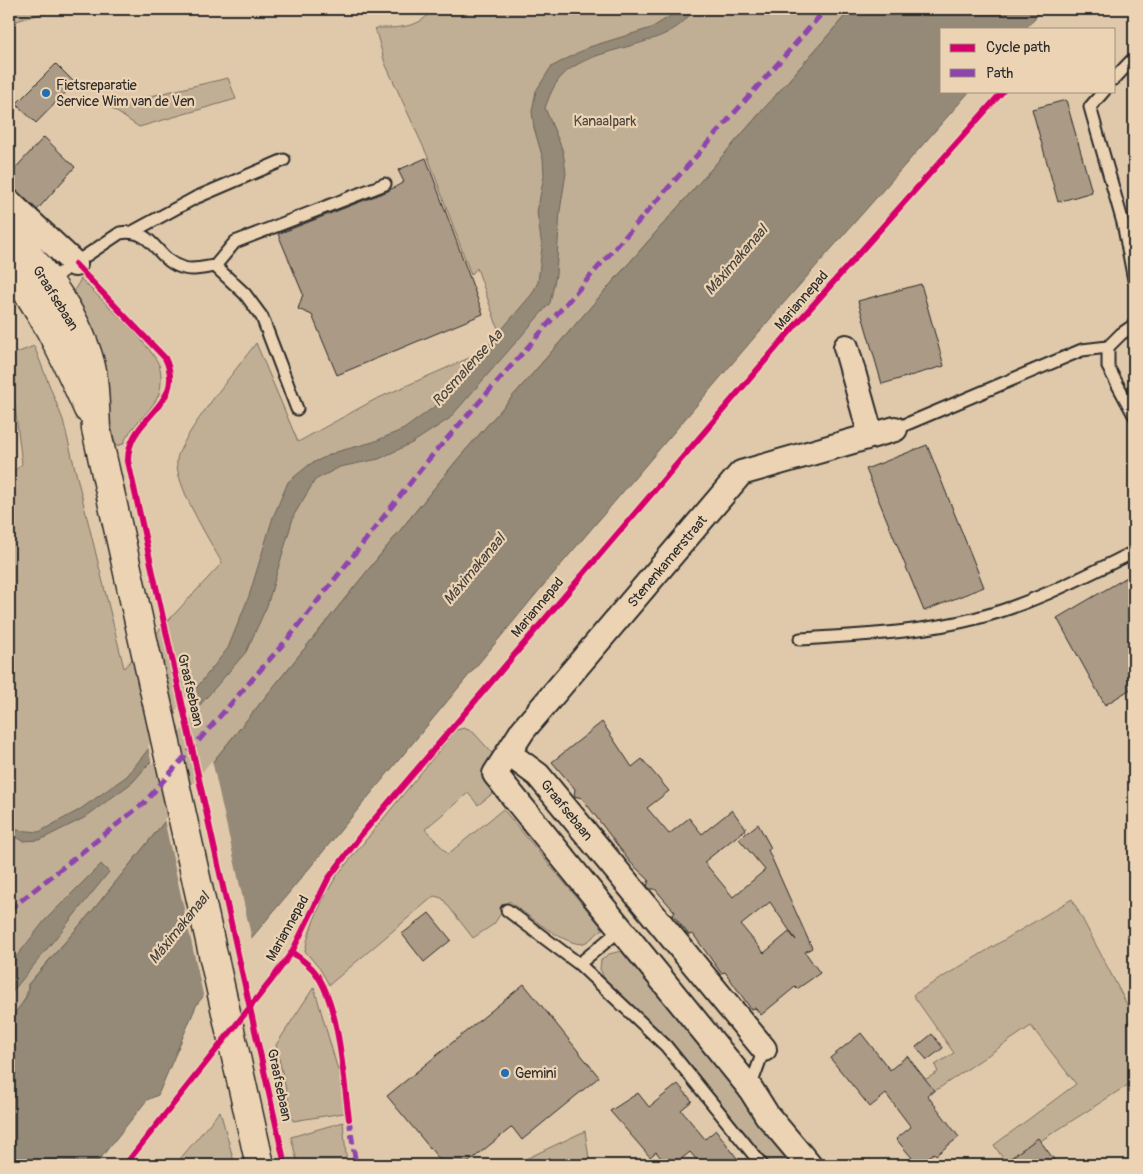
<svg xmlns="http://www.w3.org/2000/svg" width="1143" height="1174" viewBox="0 0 1143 1174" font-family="Pangolin,sans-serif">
<rect width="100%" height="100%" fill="#e0c9ab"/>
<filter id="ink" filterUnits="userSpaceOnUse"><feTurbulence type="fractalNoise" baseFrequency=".02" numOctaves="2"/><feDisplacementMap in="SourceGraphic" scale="10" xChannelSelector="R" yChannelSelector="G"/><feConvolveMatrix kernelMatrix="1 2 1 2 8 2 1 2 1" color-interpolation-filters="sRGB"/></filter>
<g filter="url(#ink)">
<path fill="#c1af95" stroke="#766d60" d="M 9,9 L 58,9 L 9,23 Z
M 431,9 L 851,9 L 457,460 L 93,910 L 28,984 C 28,1000 18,1009 9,1020 L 9,476 L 22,464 L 9,356 L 34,346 L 63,420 L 124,668 L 222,563 C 210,541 174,484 177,459 C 181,436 239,366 256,343 L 298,442 L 374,400 L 503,343 L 477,268 L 471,275 L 428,157 L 385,63 L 375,28 C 393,28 423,29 431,9 Z
M 228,78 L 236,99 L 139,127 L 108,106 Z
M 81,279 C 101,300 148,341 159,365 C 162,373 162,390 157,398 C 148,415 131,425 123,444 L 116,446 L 93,350 L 74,302 L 75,289 Z
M 464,728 L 473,732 L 493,754 L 490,763 L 496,791 L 478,805 L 468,793 L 425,829 L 448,854 L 503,809 L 603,929 C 597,933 590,941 584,943 C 569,949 522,911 509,901 L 494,924 L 473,938 L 442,898 L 434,896 L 329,985 L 320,969 L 305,951 C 310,924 323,897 338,874 L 456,730 Z
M 1072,899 L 1134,1018 L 1134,1081 L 1006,1163 L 994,1145 L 1076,1084 L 1031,1026 L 929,1095 L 921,1082 L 938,1072 L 935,1065 L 954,1053 L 913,995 Z
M 621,951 L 799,1165 L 771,1165 L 671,1041 L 604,978 L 600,969 L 601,960 L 609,954 Z
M 314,987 L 350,1112 L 293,1121 L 276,1045 Z
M 220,1111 L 235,1165 L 175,1165 Z
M 343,1122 L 347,1165 L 298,1165 L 291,1137 Z
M 585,1131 L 590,1165 L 513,1165 Z"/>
<path fill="#958977" stroke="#6b6359" d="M 682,9 L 693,9 C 672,51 593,42 561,77 C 553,86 549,97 545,108 L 563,151 L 566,173 L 560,211 L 556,275 L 550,303 L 449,419 L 412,443 L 379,459 L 340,467 L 315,480 L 294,515 L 267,606 L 246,652 L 133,782 L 84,818 L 40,840 L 24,841 L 9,835 L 9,824 L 17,830 L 39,832 L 79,810 L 127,776 L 228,648 L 249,596 L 273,517 L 288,482 L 310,464 L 336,452 L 373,442 L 404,429 L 438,404 L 532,294 L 538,282 L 542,247 L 537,212 L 544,176 L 543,159 L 534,128 L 532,111 L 536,91 L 551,67 L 589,47 L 651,28 Z
M 851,9 L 1043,9 L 1025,29 L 942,29 L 942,91 L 970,91 L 782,305 L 536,594 L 197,1004 L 158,1095 L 147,1100 L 95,1165 L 9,1165 L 9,1020 L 24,1001 L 28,993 L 28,985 L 93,910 L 457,460 Z
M 101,864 L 109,872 L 9,996 L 9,966 L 46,919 Z"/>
<path fill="#e0c9ab" d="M 195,686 L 200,709 L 152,764 L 148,746 Z
M 212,760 L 252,940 L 204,999 L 164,819 Z"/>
<path fill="#ab9a85" stroke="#2b2b2b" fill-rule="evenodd" d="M 56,64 L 75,83 L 36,123 L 16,104 Z
M 1066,100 L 1092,192 L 1058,202 L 1032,109 Z
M 44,137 L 75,167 L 37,210 L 9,185 L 9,175 Z
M 426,158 L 483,314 L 337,375 L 312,315 L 298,309 L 303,294 L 278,234 L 388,191 L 404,182 L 398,170 Z
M 921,284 L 944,366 L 882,384 L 858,301 Z
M 927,445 L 984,587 L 924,611 L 866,469 Z
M 1134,573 L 1134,687 L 1105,705 L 1057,618 Z
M 602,722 L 632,767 L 642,759 L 669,791 L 647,808 L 669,834 L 689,818 L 702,834 L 732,810 L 746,829 L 704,862 L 733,897 L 765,870 L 739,839 L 758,824 L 771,848 L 768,850 L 812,948 L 805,952 L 820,973 L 797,989 L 795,987 L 761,1015 L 755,1008 L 751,1009 L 725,972 L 721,973 L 693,934 L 689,935 L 673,915 L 675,912 L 655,889 L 650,889 L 647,886 L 649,880 L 630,862 L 582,798 L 574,796 L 575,789 L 552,762 ZM 770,902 L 796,940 L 789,932 L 764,953 L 741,925 Z
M 429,913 L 451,940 L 424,962 L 402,934 Z
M 524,984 L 599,1077 L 522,1140 L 512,1127 L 465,1165 L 444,1165 L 387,1096 Z
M 861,1033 L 890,1070 L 907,1056 L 934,1090 L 927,1095 L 959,1137 L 936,1155 L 934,1153 L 918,1165 L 896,1139 L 911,1127 L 886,1094 L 870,1107 L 830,1058 Z
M 932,1034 L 943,1048 L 927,1060 L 916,1047 Z
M 678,1084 L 692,1101 L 681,1110 L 705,1139 L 716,1130 L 742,1165 L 701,1165 L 690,1152 L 674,1165 L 667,1165 L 656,1152 L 650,1157 L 610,1111 L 638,1093 L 649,1107 Z
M 1038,1138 L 1058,1165 L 1001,1165 Z"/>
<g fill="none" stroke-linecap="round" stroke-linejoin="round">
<defs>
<path id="service" d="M 1114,79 L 1131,61 L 1134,62
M 1104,91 L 1090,107 L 1123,223 L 1134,280
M 134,231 L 195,198 L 284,160
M 215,266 L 235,242 L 385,184
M 48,281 L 120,233 C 155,227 155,261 184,268 C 193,271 206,267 215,266 L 245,294 L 262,317 L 297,409
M 1134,325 L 1121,334 L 1108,347 L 1108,367 L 1134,415
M 895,429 L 1082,350 L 1108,347
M 800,639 C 859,635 920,633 977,618 C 1032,604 1083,577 1134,552
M 507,910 L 579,964 L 666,1046 L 762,1165
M 579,964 L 620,930
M 750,1088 L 764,1049"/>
<path id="minor" d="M 9,202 L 75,264
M 846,347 L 871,436
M 508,753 L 538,775 L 764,1049
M 809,1165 L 767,1115 L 750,1088 L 495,774 L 523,730 L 741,473 L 895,429"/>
<path id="secondary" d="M 9,234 C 43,268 82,323 92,371 C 95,390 95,410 96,429 L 260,1165
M 9,268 C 44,309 66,361 88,409"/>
</defs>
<use href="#service" stroke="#2b2b2b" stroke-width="15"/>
<use href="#minor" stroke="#2b2b2b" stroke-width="28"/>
<use href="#secondary" stroke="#2b2b2b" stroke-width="31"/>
<use href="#service" stroke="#ebd3b3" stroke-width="11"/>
<use href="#minor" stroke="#ebd3b3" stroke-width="24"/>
<use href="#secondary" stroke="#ebd3b3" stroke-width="28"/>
<path stroke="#8e44ad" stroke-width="5" stroke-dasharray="10 5" stroke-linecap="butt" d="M 9,910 L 144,803 L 291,635 L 429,459 L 826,9
M 349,1119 L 356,1165"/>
<defs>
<path id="cycleway" d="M 75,264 L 165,358 C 188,406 127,416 128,461 L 285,1165
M 292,952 C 299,958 309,964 315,972 C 340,1005 343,1078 349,1119
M 125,1165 L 270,982 L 292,952 L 328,879 L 361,835 L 798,322 L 1003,91"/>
</defs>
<use href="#cycleway" stroke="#ebd3b3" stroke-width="9"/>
<use href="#cycleway" stroke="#d6006c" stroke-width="6"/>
</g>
</g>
<g fill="#1f6fb2" stroke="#ebd3b3" stroke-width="2">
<circle cx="46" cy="93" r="5"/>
<circle cx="505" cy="1073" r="5"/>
</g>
<g text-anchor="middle" stroke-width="4.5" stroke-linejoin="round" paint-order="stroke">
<g font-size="14" fill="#2b2b2b" stroke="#ebd3b3" text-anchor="start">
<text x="56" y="90">Fietsreparatie<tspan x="56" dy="16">Service Wim van de Ven</tspan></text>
<text x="515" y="1078">Gemini</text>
</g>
<g font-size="14" fill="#494540" stroke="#ebd3b3">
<text x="605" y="126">Kanaalpark</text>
</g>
<g font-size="14" fill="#2b2b2b" stroke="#ebd3b3">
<text transform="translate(56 298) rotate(58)" y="5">Graafsebaan</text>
<text transform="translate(801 300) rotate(-49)" y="5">Mariannepad</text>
<text transform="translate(667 561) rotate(-50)" y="5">Stenenkamerstraat</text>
<text transform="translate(537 607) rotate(-50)" y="5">Mariannepad</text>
<text transform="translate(191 690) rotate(77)" y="5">Graafsebaan</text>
<text transform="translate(567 810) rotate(51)" y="5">Graafsebaan</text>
<text transform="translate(287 928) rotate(-61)" y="5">Mariannepad</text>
<text transform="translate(280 1085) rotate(78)" y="5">Graafsebaan</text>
</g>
<g font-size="15" font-style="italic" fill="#46423e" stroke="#ebd3b3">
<text transform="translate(736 260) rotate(-49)" y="5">Máximakanaal</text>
<text transform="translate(467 368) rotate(-48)" y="5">Rosmalense Aa</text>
<text transform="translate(474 569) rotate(-50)" y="5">Máximakanaal</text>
<text transform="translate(179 928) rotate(-51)" y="5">Máximakanaal</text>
</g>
</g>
<rect width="1143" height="1174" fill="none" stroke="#ebd3b3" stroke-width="30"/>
<rect x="15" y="15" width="1113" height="1144" fill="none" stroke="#2b2b2b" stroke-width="2" filter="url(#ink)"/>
<rect x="940" y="28" width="175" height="65" fill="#ebd3b3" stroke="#9e907d"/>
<rect x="950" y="44" width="25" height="8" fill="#d6006c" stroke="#9e907d"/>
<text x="986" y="52" font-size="15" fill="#2b2b2b">Cycle path</text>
<rect x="950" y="69" width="25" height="8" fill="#8e44ad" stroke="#9e907d"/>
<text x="986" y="78" font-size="15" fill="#2b2b2b">Path</text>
</svg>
